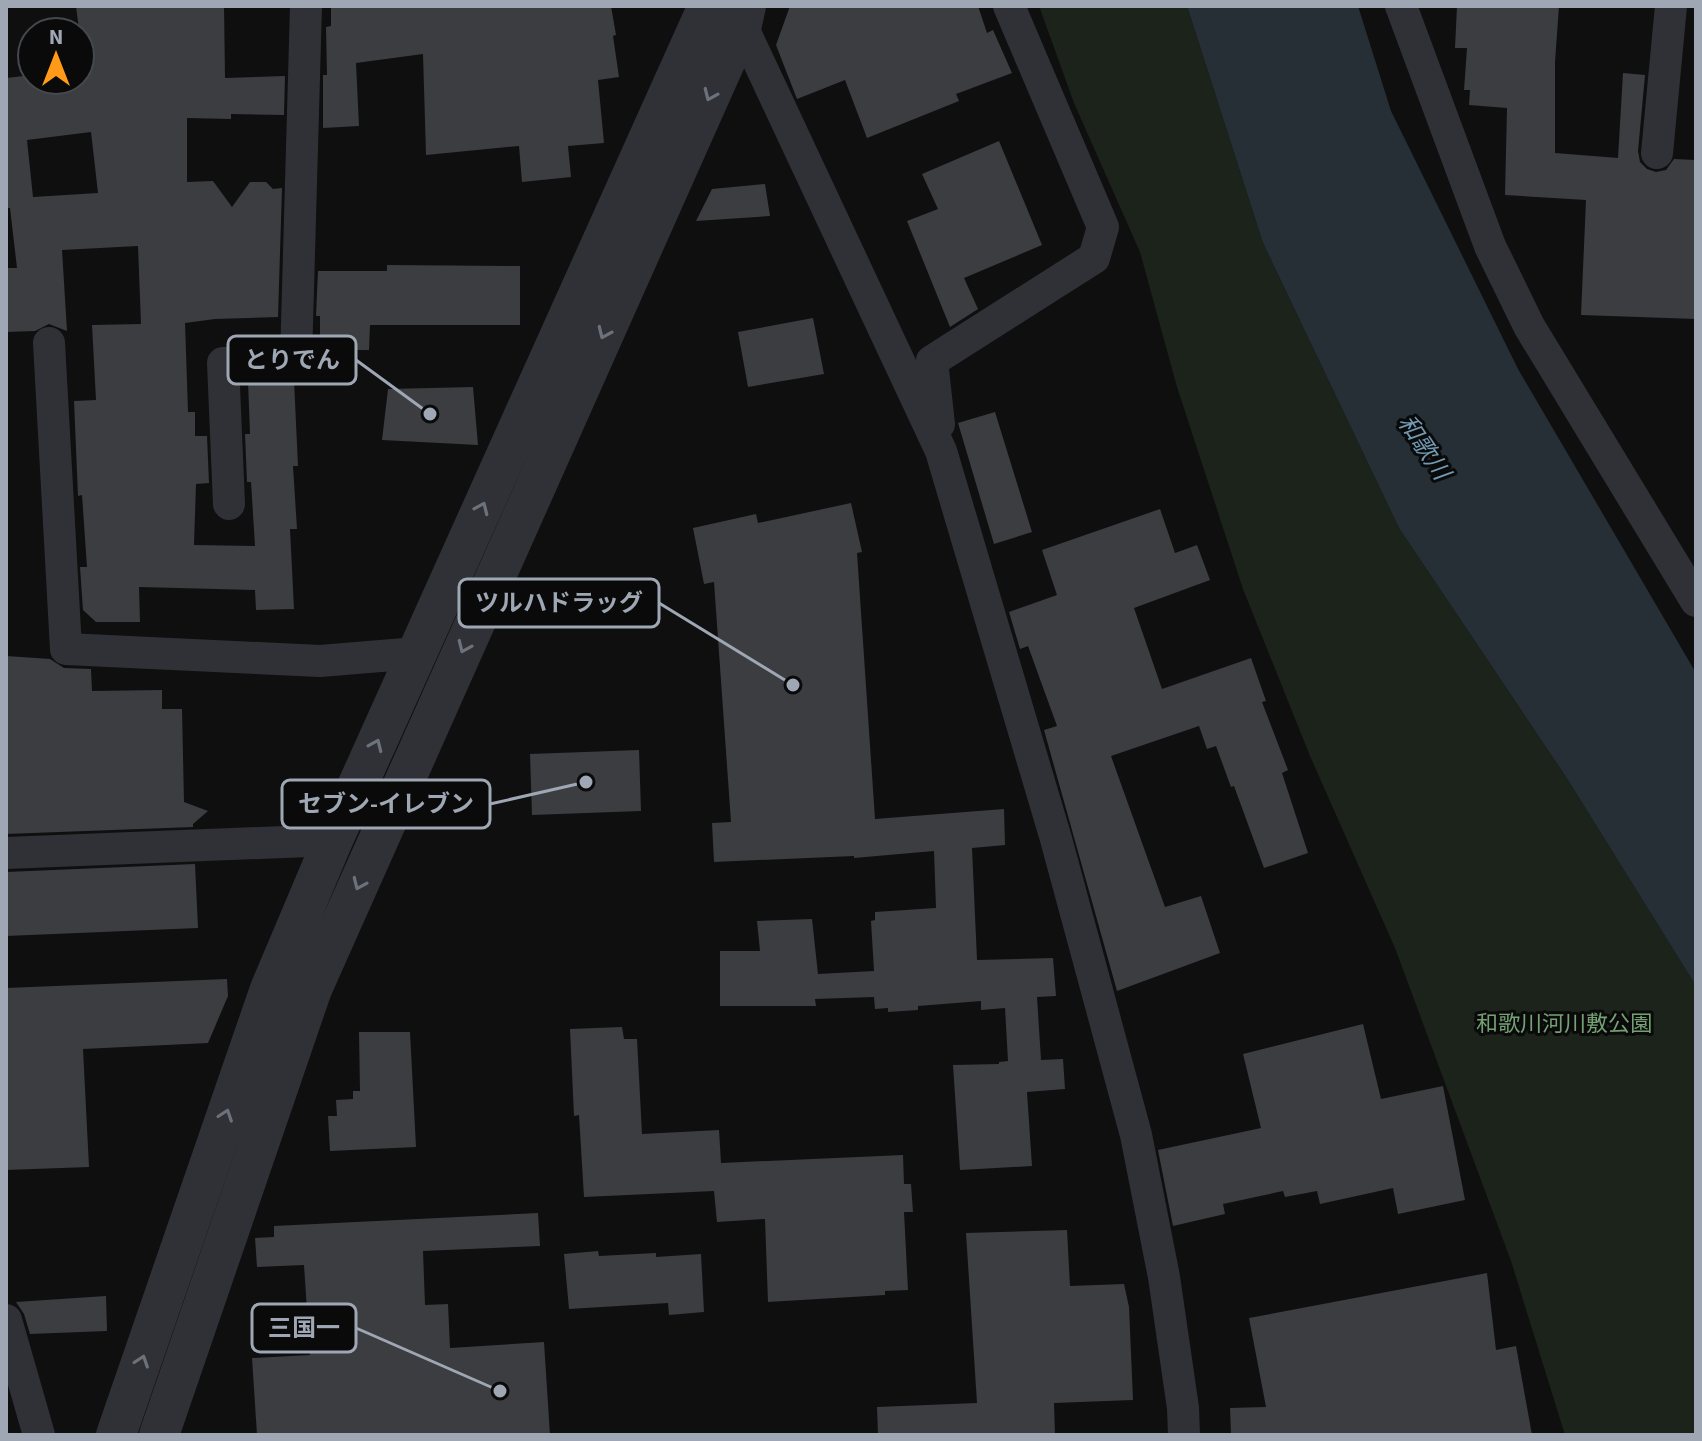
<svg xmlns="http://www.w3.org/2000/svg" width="1702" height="1441" viewBox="0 0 1702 1441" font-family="'Source Sans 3','Noto Sans JP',sans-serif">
<rect width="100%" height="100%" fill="#0f0f10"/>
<path fill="#1b231b" d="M 1039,6 L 1187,6 L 1263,243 L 1399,528 L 1568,780 L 1696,986 L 1696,1435 L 1565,1435 L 1511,1261 L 1395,948 L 1310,756 L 1243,589 L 1177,387 L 1140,252 L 1074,103 Z"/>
<path fill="#252f35" d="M 1187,6 L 1358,6 L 1391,111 L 1518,369 L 1696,673 L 1696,986 L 1568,780 L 1399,528 L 1263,243 Z"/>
<path fill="#3b3d41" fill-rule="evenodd" d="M 76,6 L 224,6 L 225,78 L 285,76 L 284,115 L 231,114 L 231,119 L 187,118 L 187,182 L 213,181 L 232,207 L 250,182 L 266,182 L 273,189 L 282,188 L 278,317 L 215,319 L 185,323 L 188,412 L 195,412 L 195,436 L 207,436 L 209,483 L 196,484 L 194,545 L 255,546 L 251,482 L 247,482 L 245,434 L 250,434 L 248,381 L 294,380 L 298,466 L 293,466 L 297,529 L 290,529 L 294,609 L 256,610 L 255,590 L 139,587 L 140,622 L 96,622 L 83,610 L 80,567 L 87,567 L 82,495 L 78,496 L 74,401 L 96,400 L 92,325 L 141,324 L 138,246 L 62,250 L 67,331 L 49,324 L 35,331 L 6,332 L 6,268 L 17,268 L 10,208 L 6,208 L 6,78 L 32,75 L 32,80 L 80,80 L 80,70 L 84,69 ZM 91,132 L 98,193 L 33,197 L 27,140 Z
M 331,6 L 611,6 L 616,35 L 613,36 L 619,77 L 598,80 L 604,143 L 568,146 L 571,177 L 522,182 L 519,146 L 426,155 L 423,54 L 356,63 L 359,126 L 323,128 L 323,75 L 327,75 L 326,27 L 331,26 Z
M 790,6 L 978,6 L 987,33 L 993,30 L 1012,73 L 956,94 L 959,101 L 867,138 L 845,80 L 797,99 L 776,45 Z
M 1457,6 L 1559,6 L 1555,62 L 1555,153 L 1618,158 L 1623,73 L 1645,75 L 1638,151 L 1640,162 L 1647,169 L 1656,172 L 1666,170 L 1674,159 L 1696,160 L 1696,319 L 1581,315 L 1586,200 L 1505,195 L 1507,108 L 1469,105 L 1470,90 L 1464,90 L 1467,48 L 1455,48 Z
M 999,141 L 1042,245 L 964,278 L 978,309 L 950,327 L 907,221 L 938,209 L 922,174 Z
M 765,184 L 770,216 L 696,221 L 712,189 Z
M 387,265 L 520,266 L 520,325 L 370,325 L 369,350 L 320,350 L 320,316 L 316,316 L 318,271 L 387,271 Z
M 813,318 L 824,374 L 748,387 L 738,332 Z
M 473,387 L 478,445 L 382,440 L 388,389 Z
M 995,412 L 1032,532 L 994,544 L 958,423 Z
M 851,503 L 862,552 L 857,553 L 875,819 L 1004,809 L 1005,845 L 972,848 L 977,960 L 1053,958 L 1056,996 L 1037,997 L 1041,1060 L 1063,1059 L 1065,1089 L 1027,1092 L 1032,1166 L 960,1170 L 953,1065 L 999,1064 L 999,1062 L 1008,1061 L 1005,1008 L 981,1010 L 981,1001 L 918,1006 L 918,1010 L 888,1012 L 888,1008 L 875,1009 L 874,997 L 815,999 L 816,1006 L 720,1006 L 720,951 L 760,951 L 757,921 L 812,919 L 818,974 L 874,971 L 871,921 L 875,920 L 875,912 L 936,908 L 934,851 L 854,858 L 854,856 L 714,862 L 712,823 L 731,822 L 714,582 L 704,584 L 693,528 L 756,514 L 758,523 Z
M 1160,509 L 1175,553 L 1197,545 L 1210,580 L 1134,608 L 1162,689 L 1251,658 L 1266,701 L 1262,702 L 1288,770 L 1282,773 L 1308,853 L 1264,868 L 1234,786 L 1231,787 L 1216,746 L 1207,749 L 1199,726 L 1111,756 L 1165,907 L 1201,896 L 1220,953 L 1117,991 L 1044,730 L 1057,726 L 1028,646 L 1020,649 L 1009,612 L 1057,595 L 1042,550 Z
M 6,656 L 50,659 L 64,668 L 91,669 L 92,691 L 162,690 L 162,709 L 182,709 L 184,802 L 208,811 L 193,824 L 193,827 L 6,834 Z
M 639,750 L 641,811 L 532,815 L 530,754 Z
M 195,864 L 198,928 L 6,936 L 6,872 Z
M 227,979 L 228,996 L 208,1043 L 83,1049 L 89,1167 L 6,1170 L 6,988 Z
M 1363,1024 L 1381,1099 L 1443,1086 L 1465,1200 L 1398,1214 L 1393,1188 L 1320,1204 L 1317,1191 L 1285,1197 L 1283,1191 L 1223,1204 L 1225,1214 L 1173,1226 L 1158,1150 L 1261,1128 L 1243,1054 Z
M 622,1027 L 624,1039 L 637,1039 L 642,1134 L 719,1130 L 721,1163 L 903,1155 L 904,1184 L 911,1184 L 913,1212 L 904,1212 L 908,1290 L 885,1291 L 885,1295 L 768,1302 L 765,1219 L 717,1222 L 714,1191 L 584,1197 L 579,1115 L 574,1116 L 570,1029 Z
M 359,1032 L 410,1032 L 416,1147 L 330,1151 L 328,1116 L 337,1116 L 336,1100 L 353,1099 L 353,1091 L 360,1091 Z
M 538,1213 L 540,1246 L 423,1251 L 425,1305 L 448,1304 L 450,1348 L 544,1342 L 550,1435 L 257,1435 L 252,1358 L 310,1355 L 304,1265 L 257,1267 L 255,1238 L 274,1237 L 274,1226 Z
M 1067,1230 L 1070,1286 L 1124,1284 L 1129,1307 L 1133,1400 L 1054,1403 L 1055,1435 L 878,1435 L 877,1407 L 977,1403 L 966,1233 Z
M 598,1251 L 599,1256 L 656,1253 L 656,1257 L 701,1254 L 704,1312 L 669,1315 L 668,1303 L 569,1309 L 564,1254 Z
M 1487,1273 L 1496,1350 L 1516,1346 L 1532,1435 L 1231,1435 L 1230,1408 L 1266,1407 L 1249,1318 Z
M 106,1296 L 107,1331 L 30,1334 L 24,1314 L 16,1302 Z"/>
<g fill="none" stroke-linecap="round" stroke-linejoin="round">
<path stroke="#303136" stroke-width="32" d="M 1401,6 L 1490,246 L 1529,326 L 1696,601
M 734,9 L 941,451 L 1056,839 L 1136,1135 L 1164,1277 L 1183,1408 L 1184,1435
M 1657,153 L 1671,6
M 49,343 L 66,649 L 320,661 L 417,653
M 939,424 L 932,361 L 1094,258 L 1103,227 L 1009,6
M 229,504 L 223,363 L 296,359 L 306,6
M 6,853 L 333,840
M 6,1320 L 39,1435"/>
<path stroke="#303136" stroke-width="40" d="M 116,1435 L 270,989 L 333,840 L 708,6
M 159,1435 L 312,989 L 742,24 L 746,6"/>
</g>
<defs><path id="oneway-chevron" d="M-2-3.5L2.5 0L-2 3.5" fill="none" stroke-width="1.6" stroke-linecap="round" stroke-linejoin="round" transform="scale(2)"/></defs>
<g stroke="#6c727b">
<use href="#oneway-chevron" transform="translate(710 95) rotate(114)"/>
<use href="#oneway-chevron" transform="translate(604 333) rotate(114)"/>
<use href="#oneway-chevron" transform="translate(482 508) rotate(-66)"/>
<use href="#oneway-chevron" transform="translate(464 647) rotate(114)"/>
<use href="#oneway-chevron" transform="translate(376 745) rotate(-66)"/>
<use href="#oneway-chevron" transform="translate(359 884) rotate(114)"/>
<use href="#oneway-chevron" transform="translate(226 1115) rotate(-71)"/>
<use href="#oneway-chevron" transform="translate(142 1361) rotate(-71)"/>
</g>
<g text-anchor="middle" stroke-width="6" stroke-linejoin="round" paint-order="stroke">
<g font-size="22" fill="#75a073" stroke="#0a0a0b">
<text x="1564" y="1031">和歌川河川敷公園</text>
</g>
<g font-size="24" font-style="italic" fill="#719ab2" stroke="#0a0a0b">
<text transform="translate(1424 447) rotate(56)" y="8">和歌川</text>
</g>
</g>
<path fill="none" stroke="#9ea7b3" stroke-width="3" d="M430 414L356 360M793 685L659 603M586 782L490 804M500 1391L356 1328"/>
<g fill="#9ea7b3" stroke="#0a0a0b" stroke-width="3">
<circle cx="430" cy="414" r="8"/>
<circle cx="793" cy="685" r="8"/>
<circle cx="586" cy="782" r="8"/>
<circle cx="500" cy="1391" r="8"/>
</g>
<g fill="#0a0a0b" stroke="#9ea7b3" stroke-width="3">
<rect x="228" y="336" width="128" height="48" rx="8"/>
<rect x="459" y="579" width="200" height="48" rx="8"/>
<rect x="282" y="780" width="208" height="48" rx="8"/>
<rect x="252" y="1304" width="104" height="48" rx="8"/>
</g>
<g font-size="24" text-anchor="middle" font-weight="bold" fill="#9ea7b3">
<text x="292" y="368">とりでん</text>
<text x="559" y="611">ツルハドラッグ</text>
<text x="386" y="812">セブン-イレブン</text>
<text x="304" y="1336">三国一</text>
</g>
<rect width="1702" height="1441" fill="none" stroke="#9ea7b3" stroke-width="16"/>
<g transform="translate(56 56)"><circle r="38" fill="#0a0a0b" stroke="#45494e" stroke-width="2"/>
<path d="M0-6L14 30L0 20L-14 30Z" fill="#ff9b18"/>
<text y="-12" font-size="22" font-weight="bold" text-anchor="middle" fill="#9ea7b3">N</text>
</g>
</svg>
